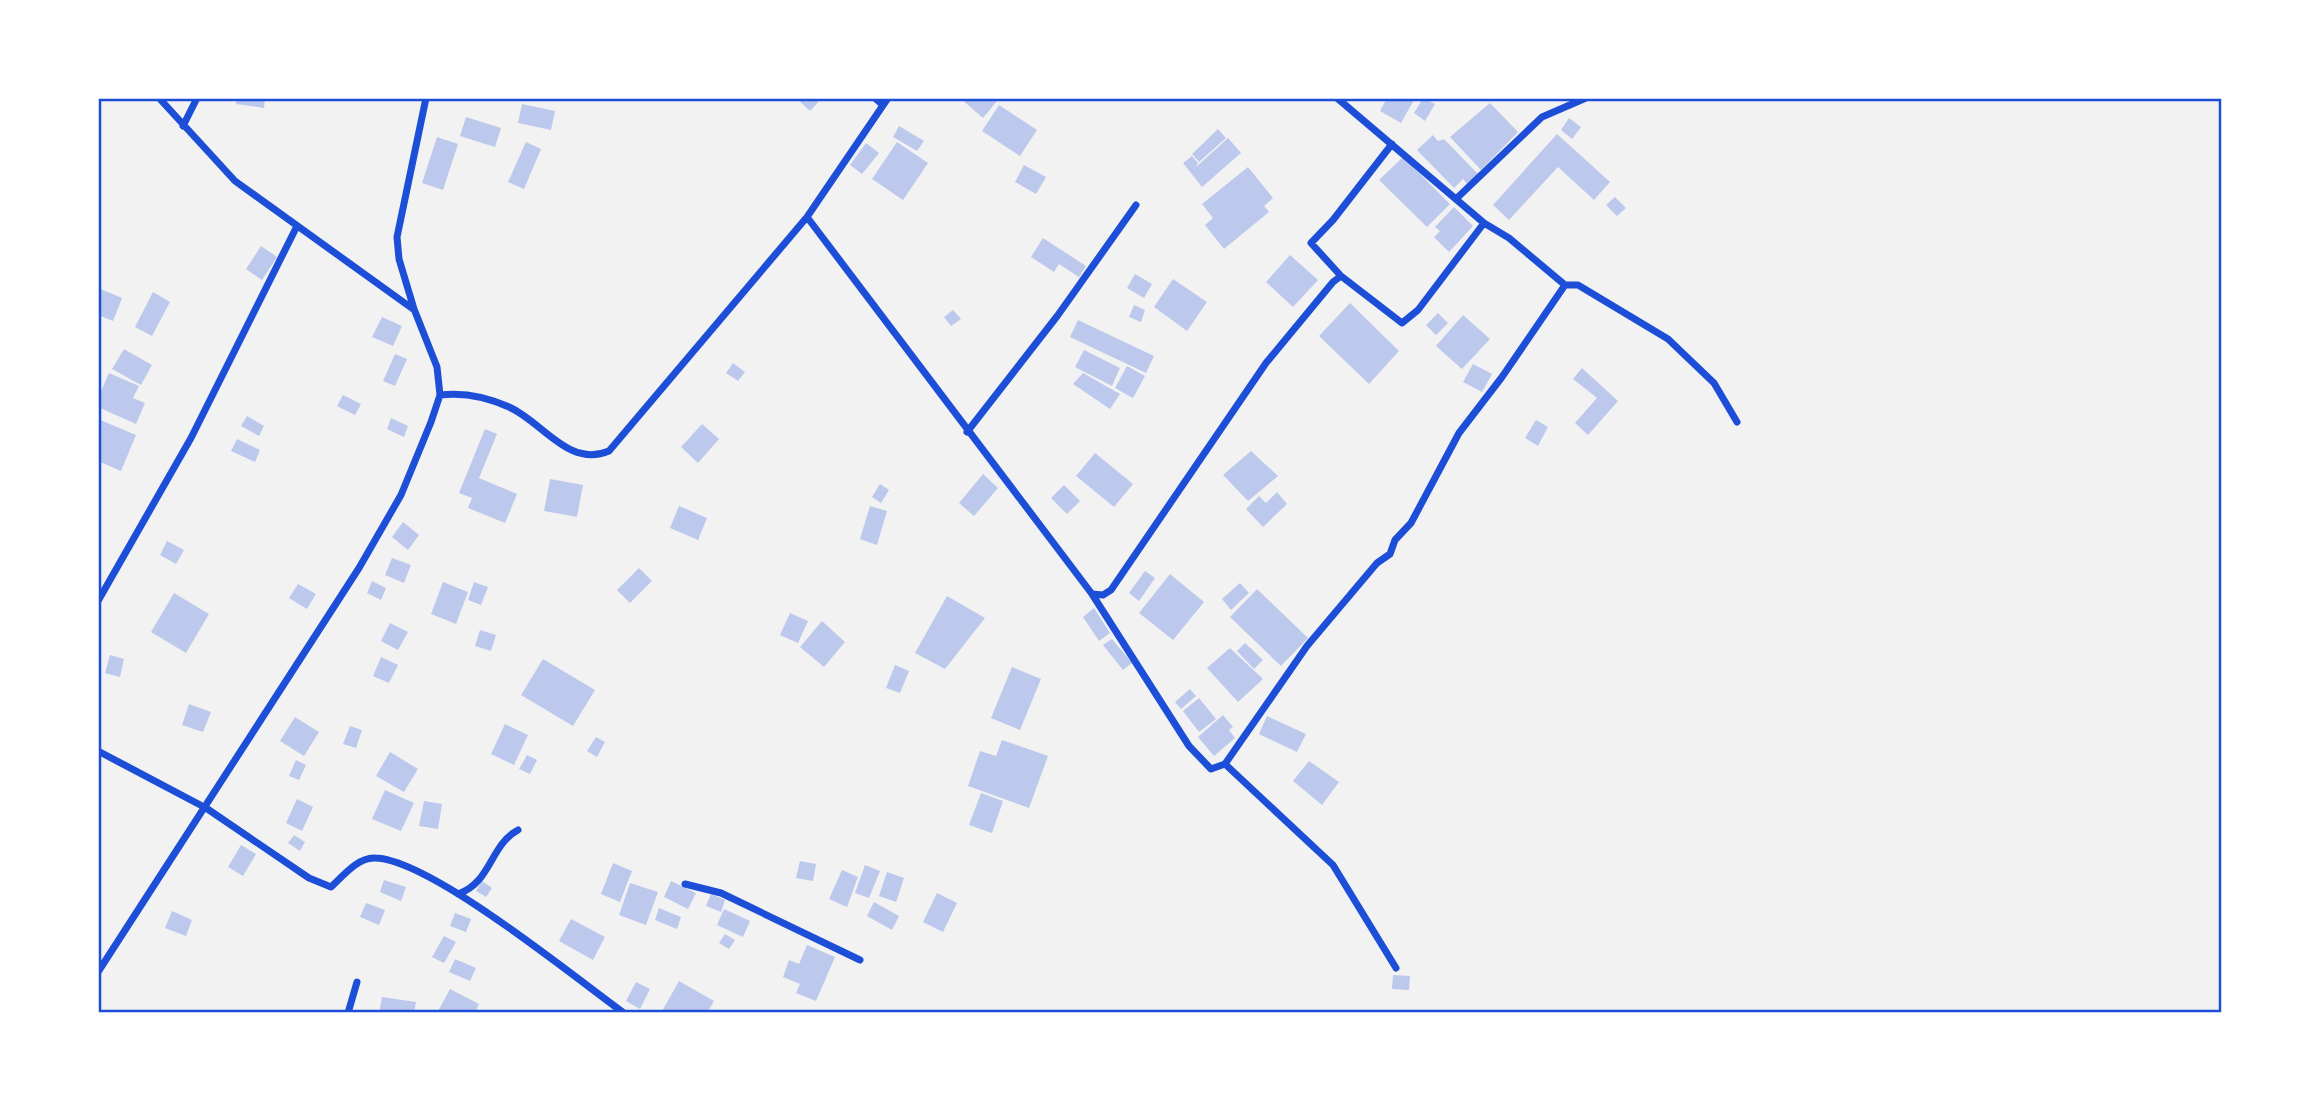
<svg xmlns="http://www.w3.org/2000/svg" width="2320" height="1111" viewBox="0 0 2320 1111" font-family="'PT Sans Narrow',sans-serif">
<rect width="100%" height="100%" fill="#f2f2f2"/>
<path fill="#bdc9ec" d="M 237,98 L 265,98 L 264,108 L 236,104 Z
M 796,98 L 822,98 L 810,111 Z
M 960,98 L 993,98 L 997,101 L 983,118 Z
M 1387,98 L 1415,98 L 1401,123 L 1380,111 Z
M 1423,98 L 1435,104 L 1425,121 L 1414,113 Z
M 1490,103 L 1518,132 L 1481,170 L 1450,137 Z
M 522,104 L 555,111 L 551,130 L 518,123 Z
M 999,105 L 1037,130 L 1020,156 L 982,131 Z
M 466,117 L 501,128 L 495,147 L 460,136 Z
M 1569,118 L 1581,127 L 1572,139 L 1561,130 Z
M 899,126 L 924,141 L 917,151 L 893,137 Z
M 1218,129 L 1226,138 L 1199,162 L 1192,154 Z
M 1557,134 L 1610,182 L 1594,200 L 1558,167 L 1509,220 L 1493,205 Z
M 1433,135 L 1438,141 L 1444,139 L 1478,174 L 1467,184 L 1463,179 L 1454,188 L 1417,150 Z
M 437,137 L 458,144 L 443,190 L 422,183 Z
M 1228,138 L 1241,153 L 1202,187 L 1183,163 L 1192,156 L 1198,163 L 1196,167 Z
M 526,142 L 541,149 L 524,189 L 508,182 Z
M 897,142 L 928,163 L 903,200 L 872,179 Z
M 866,143 L 879,153 L 862,174 L 850,165 Z
M 1403,157 L 1450,204 L 1427,227 L 1379,180 Z
M 1024,165 L 1046,177 L 1036,194 L 1015,182 Z
M 1248,167 L 1273,198 L 1264,206 L 1269,212 L 1224,249 L 1205,225 L 1213,218 L 1202,204 Z
M 1615,197 L 1626,208 L 1617,216 L 1606,205 Z
M 1454,207 L 1473,226 L 1449,252 L 1434,237 L 1440,231 L 1435,227 Z
M 1043,238 L 1086,266 L 1079,277 L 1059,264 L 1054,272 L 1031,257 Z
M 261,246 L 277,257 L 262,280 L 246,269 Z
M 1290,255 L 1318,280 L 1293,307 L 1266,282 Z
M 1135,274 L 1152,284 L 1144,298 L 1127,288 Z
M 1173,279 L 1207,302 L 1187,331 L 1154,307 Z
M 98,288 L 122,298 L 113,321 L 98,315 Z
M 153,292 L 170,302 L 152,336 L 135,327 Z
M 1350,303 L 1399,351 L 1369,384 L 1319,336 Z
M 1134,305 L 1145,310 L 1141,322 L 1129,317 Z
M 953,310 L 961,319 L 951,326 L 944,317 Z
M 1438,313 L 1448,323 L 1436,335 L 1426,325 Z
M 1463,315 L 1490,339 L 1462,369 L 1436,346 Z
M 382,317 L 402,326 L 393,346 L 372,337 Z
M 1078,320 L 1154,356 L 1146,373 L 1070,337 Z
M 124,349 L 152,365 L 141,385 L 112,369 Z
M 1084,350 L 1120,368 L 1112,386 L 1075,367 Z
M 395,354 L 407,359 L 395,386 L 383,381 Z
M 733,363 L 745,372 L 738,381 L 726,373 Z
M 1473,364 L 1492,374 L 1482,392 L 1463,382 Z
M 1127,366 L 1145,376 L 1133,398 L 1115,388 Z
M 1582,368 L 1618,401 L 1588,435 L 1575,423 L 1597,398 L 1573,379 Z
M 109,373 L 139,386 L 133,398 L 145,403 L 136,424 L 98,407 L 98,398 Z
M 1083,373 L 1120,394 L 1110,409 L 1073,384 Z
M 343,395 L 361,404 L 355,415 L 337,406 Z
M 247,416 L 264,426 L 259,436 L 241,426 Z
M 391,418 L 408,426 L 404,437 L 387,429 Z
M 98,419 L 136,435 L 121,471 L 98,461 Z
M 1536,420 L 1548,427 L 1538,446 L 1525,438 Z
M 702,424 L 719,439 L 698,463 L 681,447 Z
M 485,429 L 497,434 L 479,478 L 517,494 L 505,523 L 468,508 L 472,498 L 459,493 Z
M 237,439 L 260,450 L 255,462 L 231,451 Z
M 1251,451 L 1278,476 L 1248,501 L 1223,475 Z
M 1095,453 L 1133,484 L 1114,507 L 1076,476 Z
M 983,474 L 998,488 L 974,516 L 959,503 Z
M 550,479 L 583,485 L 577,517 L 544,511 Z
M 880,484 L 889,490 L 881,503 L 872,497 Z
M 1064,485 L 1080,501 L 1067,514 L 1051,498 Z
M 1277,492 L 1287,504 L 1263,527 L 1246,509 L 1259,496 L 1266,503 Z
M 679,506 L 707,518 L 698,540 L 670,528 Z
M 870,506 L 887,511 L 877,545 L 860,539 Z
M 403,522 L 419,535 L 408,550 L 392,537 Z
M 167,541 L 184,550 L 176,564 L 160,555 Z
M 392,558 L 411,565 L 404,583 L 385,575 Z
M 639,568 L 652,581 L 630,603 L 617,590 Z
M 1145,571 L 1155,578 L 1139,601 L 1129,593 Z
M 1170,574 L 1204,602 L 1173,640 L 1139,613 Z
M 372,581 L 386,588 L 381,600 L 367,593 Z
M 443,582 L 468,592 L 456,624 L 431,614 Z
M 474,582 L 488,587 L 481,605 L 468,600 Z
M 1240,583 L 1249,593 L 1231,610 L 1222,599 Z
M 298,584 L 316,594 L 307,609 L 289,598 Z
M 1257,589 L 1308,638 L 1281,666 L 1230,617 Z
M 174,593 L 209,614 L 186,653 L 151,632 Z
M 947,596 L 985,618 L 945,669 L 915,653 Z
M 1094,608 L 1110,633 L 1099,641 L 1083,617 Z
M 790,613 L 808,621 L 798,643 L 780,635 Z
M 822,621 L 845,642 L 824,667 L 800,647 Z
M 390,623 L 408,632 L 398,650 L 381,641 Z
M 480,630 L 496,635 L 491,651 L 475,646 Z
M 1112,639 L 1132,663 L 1123,670 L 1103,645 Z
M 1245,643 L 1263,660 L 1254,669 L 1237,651 Z
M 1230,648 L 1263,679 L 1238,702 L 1207,668 Z
M 110,655 L 124,659 L 120,677 L 105,673 Z
M 381,657 L 398,665 L 389,683 L 373,676 Z
M 543,659 L 595,690 L 573,726 L 521,695 Z
M 895,665 L 909,671 L 900,693 L 886,688 Z
M 1012,667 L 1041,679 L 1020,730 L 991,718 Z
M 1190,689 L 1196,696 L 1181,709 L 1175,702 Z
M 1199,698 L 1216,719 L 1199,732 L 1183,711 Z
M 189,704 L 211,712 L 203,732 L 182,725 Z
M 1223,715 L 1233,727 L 1229,730 L 1235,738 L 1214,756 L 1198,737 Z
M 1267,716 L 1306,734 L 1297,752 L 1259,734 Z
M 295,717 L 319,732 L 304,756 L 280,741 Z
M 505,724 L 528,735 L 514,765 L 491,754 Z
M 350,726 L 362,730 L 356,748 L 343,744 Z
M 596,737 L 605,742 L 597,757 L 587,751 Z
M 1002,740 L 1048,756 L 1029,808 L 968,786 L 980,751 L 996,756 Z
M 390,752 L 418,769 L 404,792 L 376,776 Z
M 527,755 L 537,760 L 530,774 L 519,769 Z
M 296,760 L 306,765 L 299,780 L 289,776 Z
M 1309,761 L 1339,782 L 1322,805 L 1293,781 Z
M 385,790 L 414,803 L 401,831 L 372,819 Z
M 981,793 L 1003,801 L 992,833 L 969,825 Z
M 297,799 L 313,807 L 302,831 L 286,823 Z
M 424,801 L 442,804 L 438,829 L 419,826 Z
M 294,835 L 305,842 L 300,851 L 288,843 Z
M 241,845 L 256,854 L 243,876 L 228,867 Z
M 800,861 L 816,864 L 813,881 L 796,878 Z
M 613,863 L 632,871 L 620,902 L 601,894 Z
M 865,865 L 880,871 L 869,898 L 855,893 Z
M 842,870 L 858,877 L 847,907 L 829,899 Z
M 887,872 L 904,878 L 896,902 L 879,896 Z
M 384,880 L 406,887 L 401,901 L 380,892 Z
M 482,881 L 492,888 L 486,897 L 476,891 Z
M 671,881 L 696,893 L 688,909 L 664,897 Z
M 630,883 L 658,892 L 646,925 L 619,915 Z
M 937,893 L 957,903 L 943,932 L 923,922 Z
M 711,894 L 725,900 L 721,912 L 706,906 Z
M 874,902 L 899,916 L 892,930 L 867,916 Z
M 366,903 L 385,910 L 379,925 L 360,917 Z
M 659,908 L 681,917 L 677,929 L 655,920 Z
M 724,909 L 750,921 L 743,937 L 717,925 Z
M 172,911 L 192,920 L 186,936 L 165,928 Z
M 455,913 L 471,919 L 466,932 L 450,926 Z
M 571,919 L 605,937 L 593,960 L 559,941 Z
M 725,934 L 735,940 L 729,949 L 719,943 Z
M 444,936 L 456,942 L 444,963 L 432,957 Z
M 807,945 L 835,957 L 816,1001 L 796,993 L 800,984 L 783,977 L 789,960 L 799,964 Z
M 455,959 L 476,968 L 470,981 L 449,972 Z
M 1393,975 L 1410,976 L 1409,990 L 1392,989 Z
M 679,981 L 714,1001 L 707,1013 L 661,1013 Z
M 636,982 L 650,989 L 640,1009 L 626,1001 Z
M 450,989 L 479,1004 L 475,1013 L 437,1013 Z
M 382,997 L 416,1002 L 414,1013 L 379,1013 Z"/>
<g fill="none" stroke-linecap="round" stroke-linejoin="round">
<path stroke="#1d4ed8" stroke-width="7" d="M 159,98 L 235,181 L 413,309
M 875,98 L 883,105
M 1337,98 L 1484,223
M 183,126 L 197,98
M 1457,198 L 1542,117 L 1586,98
M 807,217 L 1092,594 L 1103,595 L 1111,590 L 1266,363 L 1333,282 L 1341,276 L 1402,323 L 1418,310 L 1484,223 L 1509,238 L 1565,285 L 1578,285 L 1668,339 L 1714,383 L 1737,422
M 1341,276 L 1311,243 L 1333,220 L 1392,144
M 440,395 C 464,392 487,397 509,407 C 543,422 568,468 609,451 L 807,217 L 888,98
M 967,432 L 1058,315 L 1136,205
M 1092,594 L 1189,746 L 1211,769 L 1225,764 L 1307,646 L 1377,563 L 1390,554 L 1395,540 L 1411,523 L 1459,433 L 1502,377 L 1565,285
M 98,601 L 191,438 L 297,226
M 98,751 L 206,808 L 309,878 L 331,887 C 343,876 358,857 375,858 C 430,859 574,977 624,1013
M 1225,764 L 1333,865 L 1396,968
M 685,884 L 721,893 L 860,960
M 458,894 C 491,883 490,845 518,830
M 98,972 L 359,568 L 401,495 L 431,422 L 440,395 L 437,367 L 414,309 L 399,259 L 397,237 L 426,98
M 348,1013 L 357,982"/>
</g>
<rect width="2320" height="1111" fill="none" stroke="#ffffff" stroke-width="200"/>
<rect x="100" y="100" width="2120" height="911" fill="none" stroke="#1d4ed8" stroke-width="2.5"/>
</svg>
